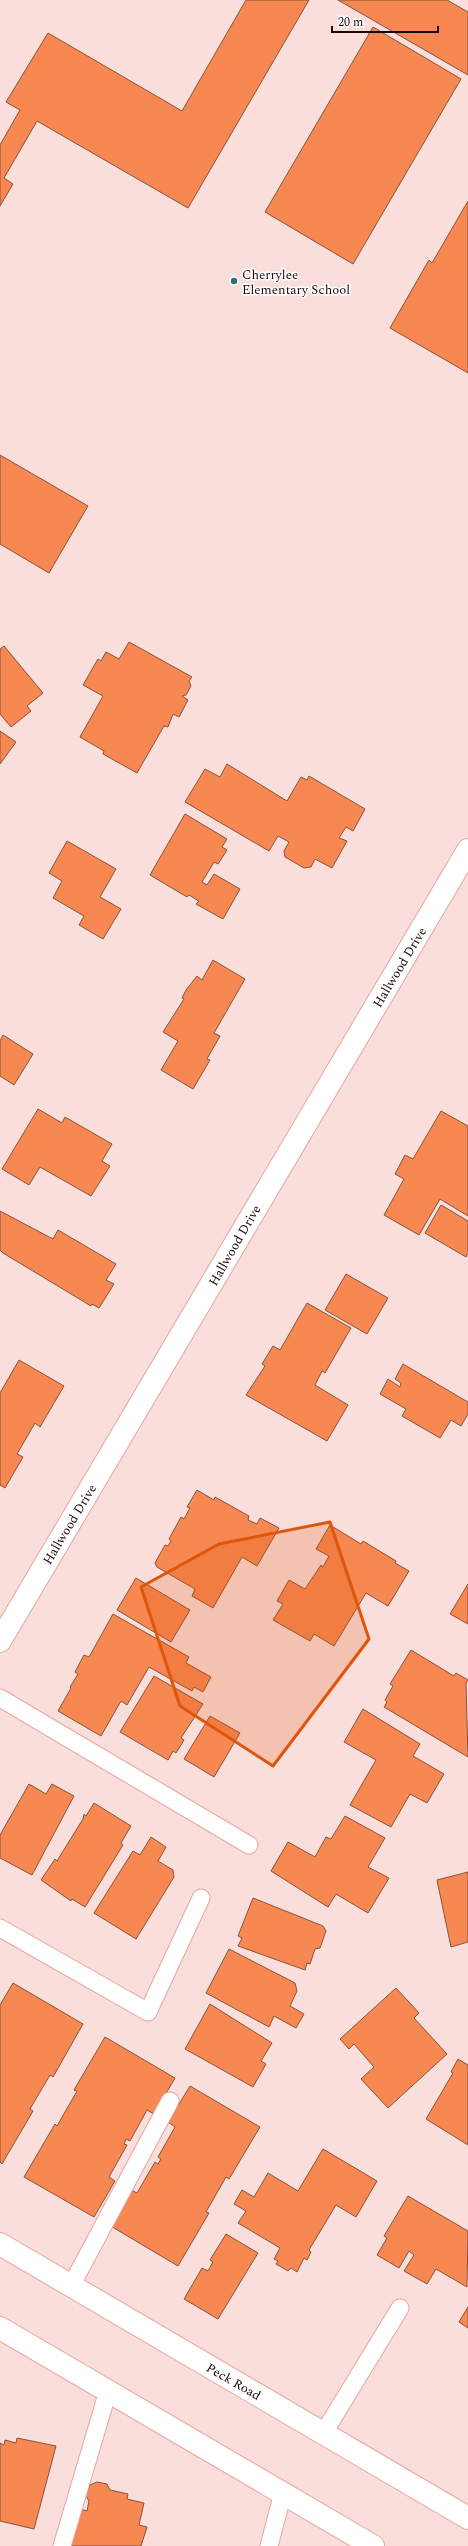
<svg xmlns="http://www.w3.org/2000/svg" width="468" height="2546" viewBox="0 0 468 2546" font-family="Spectral,serif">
<rect width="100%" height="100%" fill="#fadedb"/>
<path fill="#f78852" stroke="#88533b" d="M 246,0 L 309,0 L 188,208 L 37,121 L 4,178 L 13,184 L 0,206 L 0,145 L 20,110 L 6,102 L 48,33 L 182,111 Z
M 338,0 L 447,0 L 468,12 L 468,75 Z
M 373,27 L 461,79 L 353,264 L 265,212 Z
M 468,201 L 468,373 L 390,328 L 429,260 L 432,263 Z
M 0,455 L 88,506 L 49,573 L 0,544 Z
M 129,642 L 192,677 L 189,681 L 191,686 L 186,695 L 182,696 L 188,700 L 179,717 L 173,714 L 168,727 L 164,726 L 137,773 L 103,754 L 104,751 L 80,737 L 103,696 L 83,685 L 98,659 L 101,661 L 106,652 L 119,659 Z
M 4,646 L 43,693 L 27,706 L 31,711 L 11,727 L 0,714 L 0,649 Z
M 0,731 L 16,742 L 0,764 Z
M 227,764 L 287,801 L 301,777 L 307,780 L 309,776 L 365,809 L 353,831 L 346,827 L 339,838 L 347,841 L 332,868 L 315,859 L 311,867 L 304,868 L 285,857 L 284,851 L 289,842 L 278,836 L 269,851 L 185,802 L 205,769 L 220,777 Z
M 185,814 L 227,839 L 222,847 L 227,850 L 218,864 L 214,862 L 202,882 L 207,885 L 214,874 L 240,889 L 223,919 L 196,904 L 199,901 L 189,895 L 187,897 L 150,875 Z
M 67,841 L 116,869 L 100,897 L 121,909 L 103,939 L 79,925 L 84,916 L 53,898 L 62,881 L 49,873 Z
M 213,960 L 245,979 L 214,1033 L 220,1036 L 207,1059 L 210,1060 L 193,1089 L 161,1070 L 178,1041 L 163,1032 L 184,999 L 182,998 L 186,990 L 197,976 L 202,980 Z
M 3,1035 L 33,1054 L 14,1085 L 0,1076 L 0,1041 Z
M 38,1109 L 62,1123 L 65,1117 L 112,1144 L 102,1161 L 110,1166 L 91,1196 L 40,1167 L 29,1185 L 2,1169 Z
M 441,1111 L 468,1126 L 468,1216 L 440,1199 L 419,1235 L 384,1215 L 404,1179 L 395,1174 L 405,1155 L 413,1159 Z
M 441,1205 L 468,1221 L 468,1253 L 466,1257 L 425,1233 Z
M 0,1211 L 53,1239 L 58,1230 L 116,1264 L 106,1280 L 114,1284 L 99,1308 L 92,1304 L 91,1306 L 3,1253 L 0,1250 Z
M 346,1274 L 388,1298 L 367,1334 L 325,1310 Z
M 307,1303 L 351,1328 L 325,1373 L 322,1371 L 315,1385 L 348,1405 L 327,1441 L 246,1395 L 265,1366 L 262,1364 L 273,1346 L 280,1350 Z
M 19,1360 L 64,1386 L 40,1427 L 35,1423 L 17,1454 L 23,1457 L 5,1488 L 0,1485 L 0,1393 Z
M 403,1364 L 468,1402 L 468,1414 L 461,1426 L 451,1420 L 440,1438 L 402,1416 L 406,1409 L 380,1394 L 388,1379 L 400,1387 L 401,1383 L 395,1379 Z
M 197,1490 L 214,1500 L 215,1497 L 249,1516 L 248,1520 L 257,1524 L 260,1518 L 279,1528 L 257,1566 L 242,1557 L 213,1608 L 192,1596 L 195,1589 L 157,1567 L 155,1563 L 165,1545 L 168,1546 L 171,1541 L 169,1539 L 181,1517 L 184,1519 L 190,1508 L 187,1507 Z
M 330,1525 L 361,1544 L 363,1541 L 396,1561 L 395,1563 L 409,1571 L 388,1606 L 366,1593 L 334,1646 L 314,1634 L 310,1641 L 273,1620 L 283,1604 L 277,1601 L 289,1580 L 305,1589 L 321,1565 L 323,1567 L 329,1556 L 316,1549 Z
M 136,1578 L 190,1610 L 171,1642 L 117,1610 Z
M 468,1584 L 468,1624 L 450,1614 Z
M 113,1614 L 189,1657 L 186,1663 L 211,1677 L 203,1692 L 194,1687 L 192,1691 L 149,1667 L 127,1705 L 121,1701 L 101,1736 L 58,1711 L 71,1688 L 70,1687 L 78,1674 L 75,1672 L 84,1655 L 89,1657 Z
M 411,1650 L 454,1676 L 456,1673 L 468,1680 L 466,1683 L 468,1757 L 384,1707 L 387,1702 L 385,1700 L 393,1686 L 390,1684 Z
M 154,1676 L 203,1704 L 181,1738 L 184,1740 L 176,1753 L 173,1751 L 168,1760 L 120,1732 Z
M 363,1709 L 420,1744 L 413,1756 L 444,1774 L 427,1803 L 410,1794 L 391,1827 L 350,1805 L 376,1760 L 344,1742 Z
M 210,1716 L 240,1733 L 214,1777 L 184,1759 Z
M 29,1784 L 46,1794 L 52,1784 L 74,1796 L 32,1875 L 0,1858 L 0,1835 Z
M 94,1803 L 131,1826 L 121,1843 L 123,1845 L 85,1907 L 72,1899 L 71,1901 L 41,1880 L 55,1859 L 57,1861 L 83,1819 L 84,1814 L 86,1816 Z
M 345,1816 L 385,1838 L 368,1867 L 389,1878 L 368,1913 L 336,1894 L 328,1907 L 271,1871 L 288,1842 L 315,1857 L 326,1837 L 331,1839 Z
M 151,1837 L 166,1847 L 158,1861 L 173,1870 L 174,1877 L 136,1939 L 94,1913 L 133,1851 L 140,1855 Z
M 468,1872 L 468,1942 L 451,1947 L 437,1880 Z
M 253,1898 L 323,1926 L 326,1931 L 320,1948 L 315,1949 L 310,1964 L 307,1963 L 305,1970 L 238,1946 L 242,1938 L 238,1936 Z
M 229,1949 L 295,1983 L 297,1991 L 290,2006 L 304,2014 L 296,2028 L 274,2016 L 269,2027 L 206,1993 Z
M 13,1983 L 83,2024 L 53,2077 L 50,2075 L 30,2109 L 33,2111 L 2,2164 L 0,2162 L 0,2005 Z
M 396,1988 L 419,2013 L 414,2018 L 447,2054 L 388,2108 L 361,2079 L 374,2067 L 354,2044 L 349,2049 L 340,2039 Z
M 210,2004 L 272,2043 L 261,2061 L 266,2064 L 253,2087 L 185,2049 Z
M 105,2037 L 175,2078 L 154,2114 L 147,2110 L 130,2141 L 126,2139 L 124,2144 L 127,2145 L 109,2177 L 115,2181 L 94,2217 L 24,2177 L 55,2124 L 57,2126 L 77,2091 L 74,2090 Z
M 458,2059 L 468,2065 L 468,2145 L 426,2119 L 453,2073 L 451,2072 Z
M 190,2086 L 260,2127 L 229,2179 L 226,2177 L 206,2212 L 209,2213 L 178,2266 L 109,2225 L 129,2189 L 137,2193 L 155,2162 L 158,2164 L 161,2159 L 158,2157 L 175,2127 L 168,2122 Z
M 323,2149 L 377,2181 L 356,2217 L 336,2205 L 309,2250 L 311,2252 L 307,2260 L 304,2258 L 297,2272 L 291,2268 L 288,2271 L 276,2264 L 278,2261 L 274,2259 L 280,2248 L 238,2223 L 246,2211 L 234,2204 L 242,2190 L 254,2197 L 268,2173 L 298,2191 Z
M 408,2196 L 468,2231 L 467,2287 L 436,2269 L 427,2284 L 404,2271 L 414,2255 L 409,2251 L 399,2268 L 377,2255 L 387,2238 L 384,2236 Z
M 226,2234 L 258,2253 L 218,2319 L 184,2299 L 202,2268 L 208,2271 L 213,2262 L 210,2260 Z
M 468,2307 L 468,2328 L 459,2322 Z
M 17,2438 L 56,2446 L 34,2529 L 0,2521 L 0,2443 L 4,2445 L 5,2440 L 16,2443 Z
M 97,2482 L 107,2484 L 110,2490 L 128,2494 L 127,2499 L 144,2503 L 139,2525 L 147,2527 L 141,2546 L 70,2546 L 80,2509 L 87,2511 L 89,2501 L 86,2496 L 90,2485 Z"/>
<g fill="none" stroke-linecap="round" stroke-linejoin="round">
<defs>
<path id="lane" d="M 0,1698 L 249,1845
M 0,1928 L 148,2012 L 201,1898
M 71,2286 L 170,2101
M 323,2434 L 400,2308
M 62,2546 L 108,2391
M 269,2546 L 283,2493"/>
<path id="street" d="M 0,1641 L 468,850"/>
<path id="secondary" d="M 0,2244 L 468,2518
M 0,2328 L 373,2546"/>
</defs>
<use href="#lane" stroke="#e7a59e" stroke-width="19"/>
<use href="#street" stroke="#e7a59e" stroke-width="24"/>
<use href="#secondary" stroke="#e7a59e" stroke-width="24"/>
<use href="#lane" stroke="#fff" stroke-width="17"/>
<use href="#street" stroke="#fff" stroke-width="22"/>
<use href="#secondary" stroke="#fff" stroke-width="22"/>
</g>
<path fill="#de550c" fill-opacity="0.2" stroke="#de550c" stroke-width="3" stroke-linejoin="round" d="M 330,1522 L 369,1639 L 273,1766 L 180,1706 L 141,1587 L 219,1544 Z"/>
<circle fill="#2b747d" stroke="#fff" stroke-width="1.5" cx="234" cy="281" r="4"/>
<g text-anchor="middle" stroke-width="3" stroke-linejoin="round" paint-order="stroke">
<g font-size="13" fill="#1b0605" stroke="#fff" text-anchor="start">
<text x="242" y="279">Cherrylee<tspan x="242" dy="15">Elementary School</tspan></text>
</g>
<g font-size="13" fill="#1b0605" stroke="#fff">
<text transform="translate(399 967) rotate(-59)" y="5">Hallwood Drive</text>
<text transform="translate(234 1245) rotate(-60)" y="5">Hallwood Drive</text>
<text transform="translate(69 1524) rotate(-59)" y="5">Hallwood Drive</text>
<text transform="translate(234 2381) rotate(30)" y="5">Peck Road</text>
</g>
</g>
<path d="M332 26v6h106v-6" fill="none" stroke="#1b0605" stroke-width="2"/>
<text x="338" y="26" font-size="12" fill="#1b0605" stroke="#ffffff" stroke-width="3" paint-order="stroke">20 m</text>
</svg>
